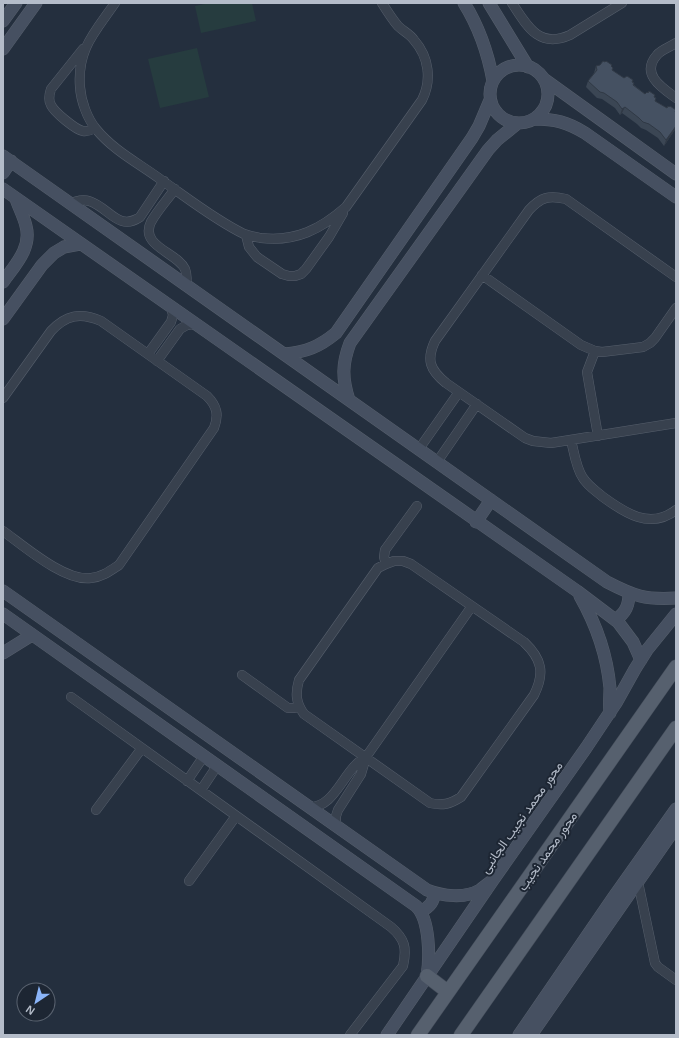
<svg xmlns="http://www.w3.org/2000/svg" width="679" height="1038" viewBox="0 0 679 1038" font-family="Arial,Vazirmatn,sans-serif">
<rect width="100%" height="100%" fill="#242f3e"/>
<path fill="#263c3f" d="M 209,3 L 252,3 L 256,21 L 201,33 L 195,6 Z
M 197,48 L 209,97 L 160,108 L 148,59 Z"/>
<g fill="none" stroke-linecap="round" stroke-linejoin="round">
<defs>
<path id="street" d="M 115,3 C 95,32 77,49 80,87 C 81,101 87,118 96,129 C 113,150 138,163 160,179 C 186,197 215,220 244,234 C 249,236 256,237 261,238 C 296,242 321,229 346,207 L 422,100 C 432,80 429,57 414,40 C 410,34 403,31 398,26 C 392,19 387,11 382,3
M 512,3 C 527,26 539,49 570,35 L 622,3
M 676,43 C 670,47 661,50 657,55 C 640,74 662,88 676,98
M 83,49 L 51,89 C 49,95 48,100 51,105 C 54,112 76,130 83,131 C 88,132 91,130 95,128
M 175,189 C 167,200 157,211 151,222 C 139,246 178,253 185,269 C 187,274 187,279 186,285
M 71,203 C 77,201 83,199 89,201 C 109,207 118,232 140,217 L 164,181
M 246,235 L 249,247 L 257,257 L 282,274 L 289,276 L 295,276 L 301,274 L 306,269 L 329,237 L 343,213
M 482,275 L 581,345 L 595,351 L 602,352 L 643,347 L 650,343 L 655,338 L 676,308
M 676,277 L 566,199 C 549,195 541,197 529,210 L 435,341 C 426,360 430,370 446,383 L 525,438 L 533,441 L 551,443 L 676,423
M 595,351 L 587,372 L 598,436
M 148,354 L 171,322 L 173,315 L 171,307
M 157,361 L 180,329 L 187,325 L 195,324
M 3,398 L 51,331 C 66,315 80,312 101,321 L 207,396 C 217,406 219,415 214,428 L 119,565 C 110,571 102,577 91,578 C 65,582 24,546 3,531
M 571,440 C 574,452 576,468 583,478 C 588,486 596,491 603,497 C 625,513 650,530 676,510
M 419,449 L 459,392
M 437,462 L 477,404
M 394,561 L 403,561 L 411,564 L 524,642 C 542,659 545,673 534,695 L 461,797 C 450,804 443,806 430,803 L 304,714 C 296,703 295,694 299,680 L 378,568 L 386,564 Z
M 386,564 L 384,557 L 385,550 L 417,506
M 242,675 L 288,708 L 294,708 L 299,707
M 71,697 L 391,927 C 405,939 407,948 403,966 L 350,1035
M 187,781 L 204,756
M 201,790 L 217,766
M 309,807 C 336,808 343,769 366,757 L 472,606
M 96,810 L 142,748
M 336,826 L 336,816 L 338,810 L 361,774 L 366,757
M 189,881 L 236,816
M 638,882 L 655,963 L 658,967 L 676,980"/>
<path id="secondary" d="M 464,3 C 479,27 488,53 493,81
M 489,3 L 528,67
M 3,21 L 16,3
M 3,49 L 36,3
M490 94a29 29 0 1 1 58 0a29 29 0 1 1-58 0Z
M 544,79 L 676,174
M 534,119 C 555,119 567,122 585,133 L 676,197
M 3,156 L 607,582 C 634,596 645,600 676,598
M 3,173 L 11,161
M 3,189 L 577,591 L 618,622 L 633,642 L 641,660
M 3,282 C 15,265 32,248 26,226 C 24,217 19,208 16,199
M 3,319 L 42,265 L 54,253 L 64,247 L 80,244
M 284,354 C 306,352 319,347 336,333 L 472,138 L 479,126 L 490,100
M 349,400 C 342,378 342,364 350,343 L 488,150 L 497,140 L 518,123
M 476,522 L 491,500
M 3,591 L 427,890 C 442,896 465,899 480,890 C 484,887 489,883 493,880
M 580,596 C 596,624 607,655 610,688 C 610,696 609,704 610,713
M 3,614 L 416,906 C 430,919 430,958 427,976
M 615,620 C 626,613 629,605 629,593
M 3,653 L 32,635
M 421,911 C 430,907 434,902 434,893
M 387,1035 L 493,880 L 586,748 L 616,703 L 635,669 L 647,650 L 676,614
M 519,1035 L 613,898 L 676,809
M 531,1035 L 676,827"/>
<path id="primary" d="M 427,976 L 448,992
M 418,1035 L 676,667
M 461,1035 L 676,728"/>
</defs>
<use href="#street" stroke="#565f6c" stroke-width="10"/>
<use href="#secondary" stroke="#565f6c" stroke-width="13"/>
<use href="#primary" stroke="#414a57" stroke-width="15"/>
<use href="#street" stroke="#38414e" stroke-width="9"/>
<use href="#secondary" stroke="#465061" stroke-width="12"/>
<use href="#primary" stroke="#56606e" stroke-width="14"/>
</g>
<path fill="#3b4654" d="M 600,65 L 611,66 L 613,68 L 612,70 L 624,78 L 633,82 L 634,85 L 645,94 L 656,98 L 655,101 L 667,108 L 676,112 L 676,128 L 664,146 L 658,138 L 646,130 L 641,128 L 637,124 L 622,113 L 620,115 L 615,108 L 602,99 L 597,98 L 586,87 L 588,81 L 594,73 L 596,66 Z"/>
<path fill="#303945" d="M 625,107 L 622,113 L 620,115 L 622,109 Z
M 676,126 L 676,128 L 664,146 L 666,140 Z"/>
<path fill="#455162" stroke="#303945" d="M 603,61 L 605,62 L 606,61 L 612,65 L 611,66 L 613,68 L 612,70 L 624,78 L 627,76 L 633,80 L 632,82 L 634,83 L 633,85 L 645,94 L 647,92 L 648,93 L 649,91 L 655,95 L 654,97 L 656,98 L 655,101 L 667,108 L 668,106 L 669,107 L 670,106 L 676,110 L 675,112 L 676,112 L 676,126 L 666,140 L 660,132 L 649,124 L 643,122 L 639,118 L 625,107 L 622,109 L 617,102 L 604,93 L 600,92 L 588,81 L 597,70 L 596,66 L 600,65 Z"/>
<g text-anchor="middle" stroke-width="4" stroke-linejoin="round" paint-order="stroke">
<g font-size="13" fill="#b4bcc9" stroke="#1d2633">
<text transform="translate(521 817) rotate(-55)" y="5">محور محمد نجيب الجانبى</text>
<text transform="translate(547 851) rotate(-55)" y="5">محور محمد نجيب</text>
</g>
</g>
<rect width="679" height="1038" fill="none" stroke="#b4bcc9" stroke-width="8"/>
<g transform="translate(36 1002) rotate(215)"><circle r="19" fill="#1d2633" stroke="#59626f"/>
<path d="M0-3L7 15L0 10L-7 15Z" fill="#8ab4f8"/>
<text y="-6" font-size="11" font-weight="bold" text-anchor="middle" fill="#b4bcc9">N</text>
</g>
</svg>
